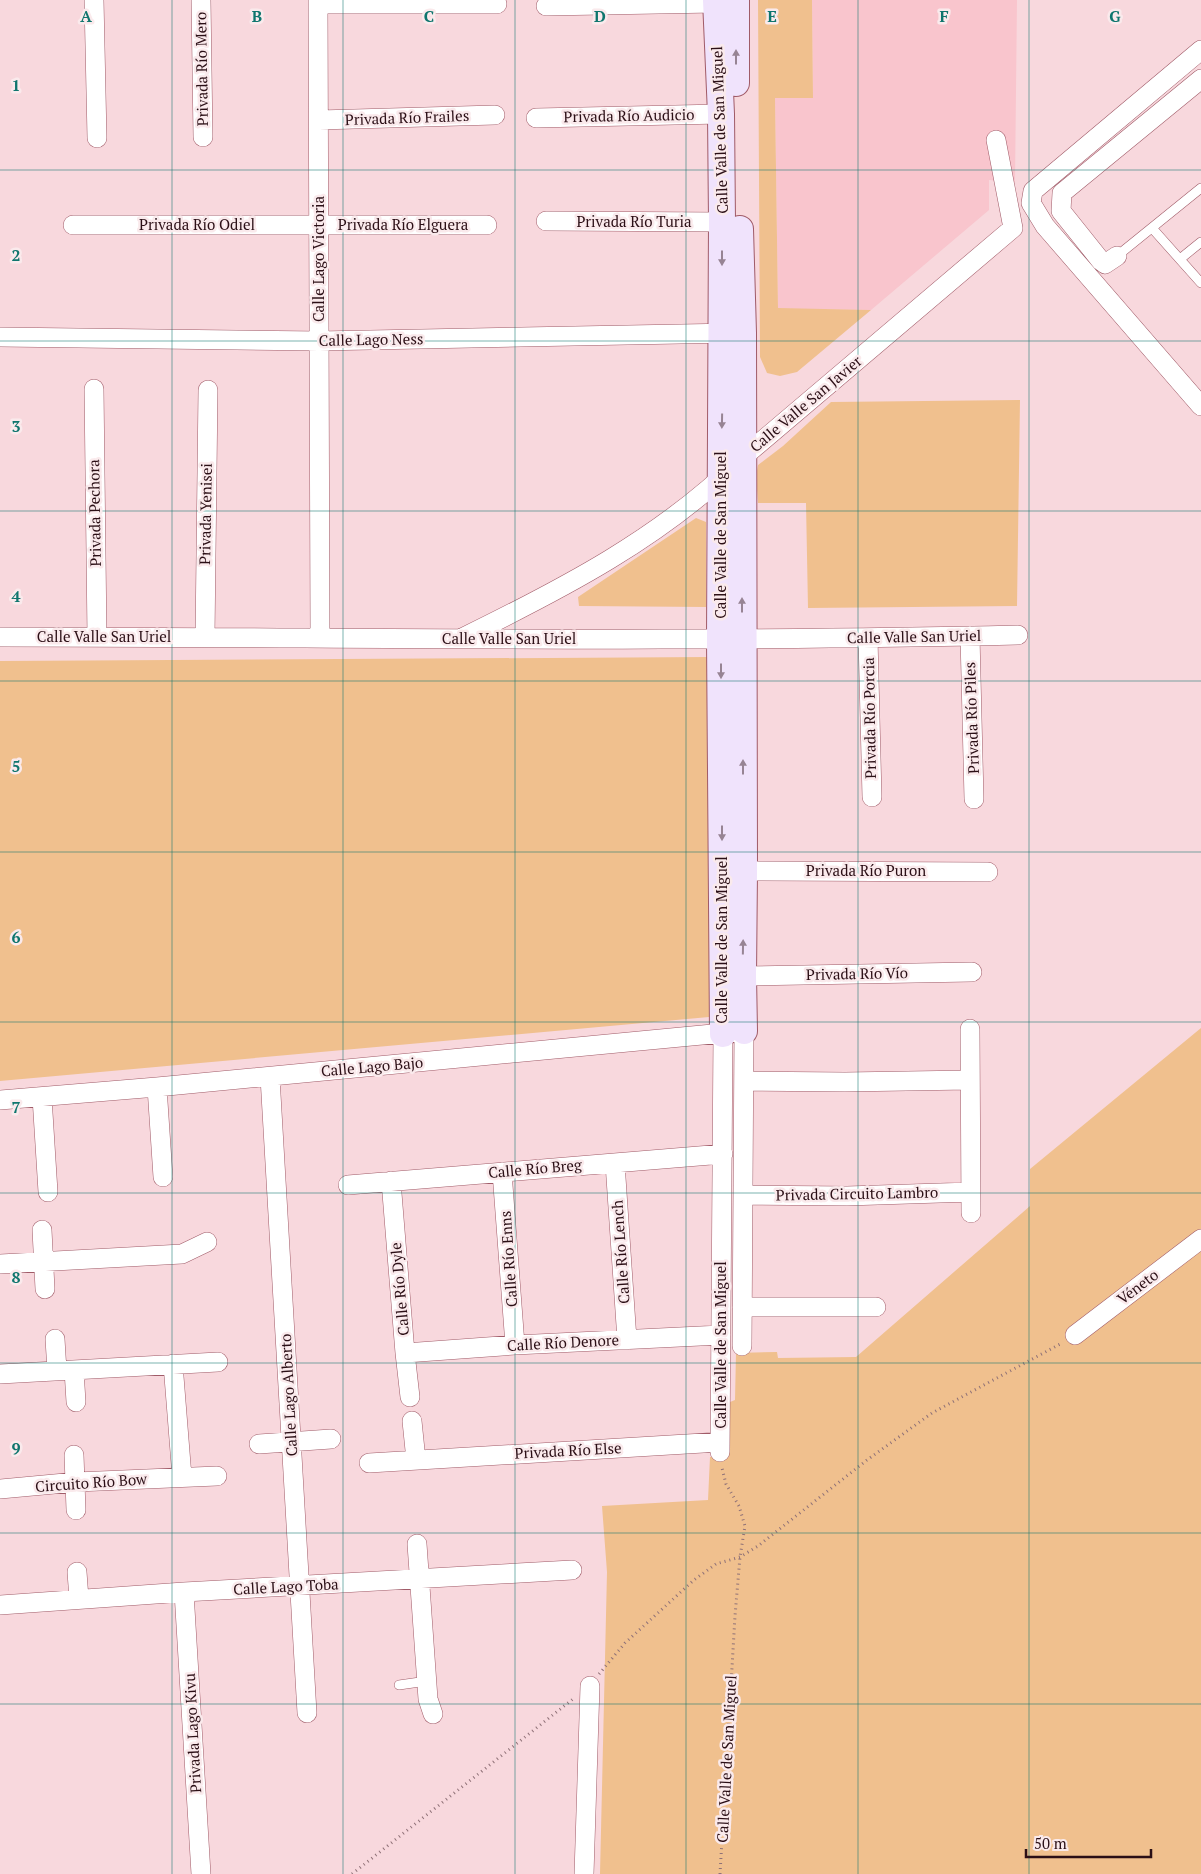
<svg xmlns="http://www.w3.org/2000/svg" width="1201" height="1874" viewBox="0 0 1201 1874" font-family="'PT Serif',serif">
<rect width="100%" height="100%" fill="#f8d8dd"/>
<path fill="#f9c5cd" d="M 812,0 L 1017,0 L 1015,182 L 989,180 L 989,210 L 871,310 L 778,309 L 775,98 L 813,98 Z"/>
<path fill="#f0c08e" d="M 758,0 L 812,0 L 813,98 L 775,98 L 778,308 L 871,310 L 797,372 L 780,376 L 767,373 L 760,357 Z
M 1020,400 L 1017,606 L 808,608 L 806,503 L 758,503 L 756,476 L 758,465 L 783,446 L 831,402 Z
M 696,518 L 706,522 L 706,607 L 579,606 L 578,597 Z
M 709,657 L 709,1017 L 0,1081 L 0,661 Z
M 1201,1028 L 1201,1874 L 600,1874 L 607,1572 L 602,1506 L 708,1500 L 710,1457 L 727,1456 L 730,1402 L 735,1400 L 736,1353 L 777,1352 L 778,1358 L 856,1357 L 1030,1206 L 1030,1169 Z"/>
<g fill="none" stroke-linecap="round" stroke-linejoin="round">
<defs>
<path id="lane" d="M 1152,228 L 1201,283
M 1117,256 L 1201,188
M 1180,259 L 1201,242
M 399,1685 L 427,1681"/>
<path id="street" d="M 94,0 L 97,138
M 201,0 L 203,137
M 318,0 L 320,637
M 318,4 L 497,4
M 546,6 L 715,3
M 1201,50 L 1033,191 L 1031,203 L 1045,226 L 1201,406
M 536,118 L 721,114
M 319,120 L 495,115
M 546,221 L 722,222
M 73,225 L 487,225
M 1117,256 L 1105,264 L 1101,261 L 1061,211 L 1062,193 L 1201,79
M 0,337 L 319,341 L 734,333
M 94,389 L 97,637
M 970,636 L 974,799
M 0,637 C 339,637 679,643 1018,635
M 205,637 L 208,390
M 462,638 C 562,589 663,537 742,458 L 1013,228 L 996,140
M 868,638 L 872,797
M 744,871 L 988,872
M 743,976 L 972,972
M 970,1029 L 971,1213
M 270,1077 L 307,1713
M 744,1081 L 845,1082 L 969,1080
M 157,1087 L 163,1177
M 42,1097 L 48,1192
M 0,1100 L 157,1087 L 744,1031 L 742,1346
M 615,1163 L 627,1340
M 502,1172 L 515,1345
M 391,1181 L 405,1353 L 410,1397
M 348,1185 L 723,1154
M 743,1195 L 847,1196 L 971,1192
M 42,1230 L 45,1289
M 0,1264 L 182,1254 L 207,1242
M 742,1307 L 876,1307
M 1075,1335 L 1201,1239
M 55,1339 L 57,1371
M 405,1353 L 515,1345 L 721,1335
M 173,1364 L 182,1477
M 74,1370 L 76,1402
M 0,1374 L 218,1362
M 412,1421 L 416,1460
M 259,1444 L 331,1439
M 720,1452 L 723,1034
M 74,1455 L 76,1510
M 369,1463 L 720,1442
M 0,1489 L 76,1482 L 217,1476
M 417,1544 L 428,1699 L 433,1714
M 77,1572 L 79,1599
M 184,1592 L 201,1874
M 0,1605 L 184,1592 L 572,1570
M 584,1874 L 590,1686"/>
<path id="secondary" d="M 716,0 L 721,114 L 722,222 L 720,639 L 723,1034
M 736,83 L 736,0
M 740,229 L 743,333 L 744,871 L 743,976 L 744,1031"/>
</defs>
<use href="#lane" stroke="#a05b68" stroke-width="10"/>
<use href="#street" stroke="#a05b68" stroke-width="20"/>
<use href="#secondary" stroke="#a05b68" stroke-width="28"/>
<path stroke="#8f7177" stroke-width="3" stroke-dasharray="1 4" stroke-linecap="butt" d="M 599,1674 L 625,1643 L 694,1580 L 716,1564 L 740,1557 L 758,1546 L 867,1460 L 932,1413 L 1062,1343
M 352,1874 L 573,1699
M 720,1874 L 735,1616 L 740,1557 L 745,1526 L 739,1506 L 726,1484 L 722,1468"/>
<use href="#lane" stroke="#fff" stroke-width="9"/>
<use href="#street" stroke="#fff" stroke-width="19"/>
<use href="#secondary" stroke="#f0e3fc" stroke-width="26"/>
</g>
<defs><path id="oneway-solid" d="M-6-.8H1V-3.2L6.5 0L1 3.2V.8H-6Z" transform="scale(1.25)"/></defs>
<g fill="#978494">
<use href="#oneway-solid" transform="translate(736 57) rotate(-90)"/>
<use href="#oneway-solid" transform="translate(722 258) rotate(90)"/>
<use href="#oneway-solid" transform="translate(722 421) rotate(91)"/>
<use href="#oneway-solid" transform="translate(742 605) rotate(-90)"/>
<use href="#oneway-solid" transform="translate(721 671) rotate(90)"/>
<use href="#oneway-solid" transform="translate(743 767) rotate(-90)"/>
<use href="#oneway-solid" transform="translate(722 833) rotate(90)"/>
<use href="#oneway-solid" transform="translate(743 947) rotate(-89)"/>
</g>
<path fill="none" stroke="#0f766e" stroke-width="1" stroke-opacity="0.55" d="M 172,0 L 172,1874M 343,0 L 343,1874M 515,0 L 515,1874M 686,0 L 686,1874M 858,0 L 858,1874M 1029,0 L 1029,1874M 0,170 L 1201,170M 0,341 L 1201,341M 0,511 L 1201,511M 0,681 L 1201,681M 0,852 L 1201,852M 0,1022 L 1201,1022M 0,1193 L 1201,1193M 0,1363 L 1201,1363M 0,1533 L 1201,1533M 0,1704 L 1201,1704"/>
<g text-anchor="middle" stroke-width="5" stroke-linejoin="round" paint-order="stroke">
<g font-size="15" fill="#2b0f16" stroke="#faeaec">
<text transform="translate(202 69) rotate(-91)" y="5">Privada Río Mero</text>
<text transform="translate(629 116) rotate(-1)" y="5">Privada Río Audicio</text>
<text transform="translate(407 118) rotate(-2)" y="5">Privada Río Frailes</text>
<text transform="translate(720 130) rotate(-92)" y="5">Calle Valle de San Miguel</text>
<text x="634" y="227">Privada Río Turia</text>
<text x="197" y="230">Privada Río Odiel</text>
<text x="403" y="230">Privada Río Elguera</text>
<text transform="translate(319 259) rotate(-90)" y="5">Calle Lago Victoria</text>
<text transform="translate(371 340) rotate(-1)" y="5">Calle Lago Ness</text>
<text transform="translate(806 404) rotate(-40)" y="5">Calle Valle San Javier</text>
<text transform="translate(95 513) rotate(-91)" y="5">Privada Pechora</text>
<text transform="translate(206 514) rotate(-89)" y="5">Privada Yenisei</text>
<text transform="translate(721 535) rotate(-90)" y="5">Calle Valle de San Miguel</text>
<text x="104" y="642">Calle Valle San Uriel</text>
<text transform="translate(914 637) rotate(-1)" y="5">Calle Valle San Uriel</text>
<text x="509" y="644">Calle Valle San Uriel</text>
<text transform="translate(870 718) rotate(-91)" y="5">Privada Río Porcia</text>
<text transform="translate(972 718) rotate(-92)" y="5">Privada Río Piles</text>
<text x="866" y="876">Privada Río Puron</text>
<text transform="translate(722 940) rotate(-90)" y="5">Calle Valle de San Miguel</text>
<text transform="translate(857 974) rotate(-1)" y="5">Privada Río Vío</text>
<text transform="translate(372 1067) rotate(-5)" y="5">Calle Lago Bajo</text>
<text transform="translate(535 1169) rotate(-5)" y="5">Calle Río Breg</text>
<text transform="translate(857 1194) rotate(-1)" y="5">Privada Circuito Lambro</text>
<text transform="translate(621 1252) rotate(-94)" y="5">Calle Río Lench</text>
<text transform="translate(509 1259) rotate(-94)" y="5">Calle Río Enns</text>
<text transform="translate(1138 1287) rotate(-37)" y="5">Véneto</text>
<text transform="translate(400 1289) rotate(-95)" y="5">Calle Río Dyle</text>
<text transform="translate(563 1343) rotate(-3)" y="5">Calle Río Denore</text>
<text transform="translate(721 1345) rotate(-90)" y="5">Calle Valle de San Miguel</text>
<text transform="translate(289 1395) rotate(-93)" y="5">Calle Lago Alberto</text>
<text transform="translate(568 1451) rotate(-3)" y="5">Privada Río Else</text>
<text transform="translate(91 1483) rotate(-4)" y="5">Circuito Río Bow</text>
<text transform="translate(286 1587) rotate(-3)" y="5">Calle Lago Toba</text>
<text transform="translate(193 1733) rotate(-93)" y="5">Privada Lago Kivu</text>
<text transform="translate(727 1759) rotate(-87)" y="5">Calle Valle de San Miguel</text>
</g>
</g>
<g font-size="16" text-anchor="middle" font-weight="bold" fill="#0f766e" stroke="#faeaec" stroke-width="5" stroke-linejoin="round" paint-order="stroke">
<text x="86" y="22">A</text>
<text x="257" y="22">B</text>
<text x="429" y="22">C</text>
<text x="600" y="22">D</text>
<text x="772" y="22">E</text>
<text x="944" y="22">F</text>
<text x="1115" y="22">G</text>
<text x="16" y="91">1</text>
<text x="16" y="261">2</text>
<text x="16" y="432">3</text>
<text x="16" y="602">4</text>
<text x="16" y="772">5</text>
<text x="16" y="943">6</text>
<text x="16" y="1113">7</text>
<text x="16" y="1283">8</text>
<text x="16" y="1454">9</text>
</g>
<path d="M1026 1849v8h125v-8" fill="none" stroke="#2b0f16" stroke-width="2.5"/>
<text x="1034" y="1849" font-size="15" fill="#2b0f16" stroke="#faeaec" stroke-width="4" paint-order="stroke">50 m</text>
</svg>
